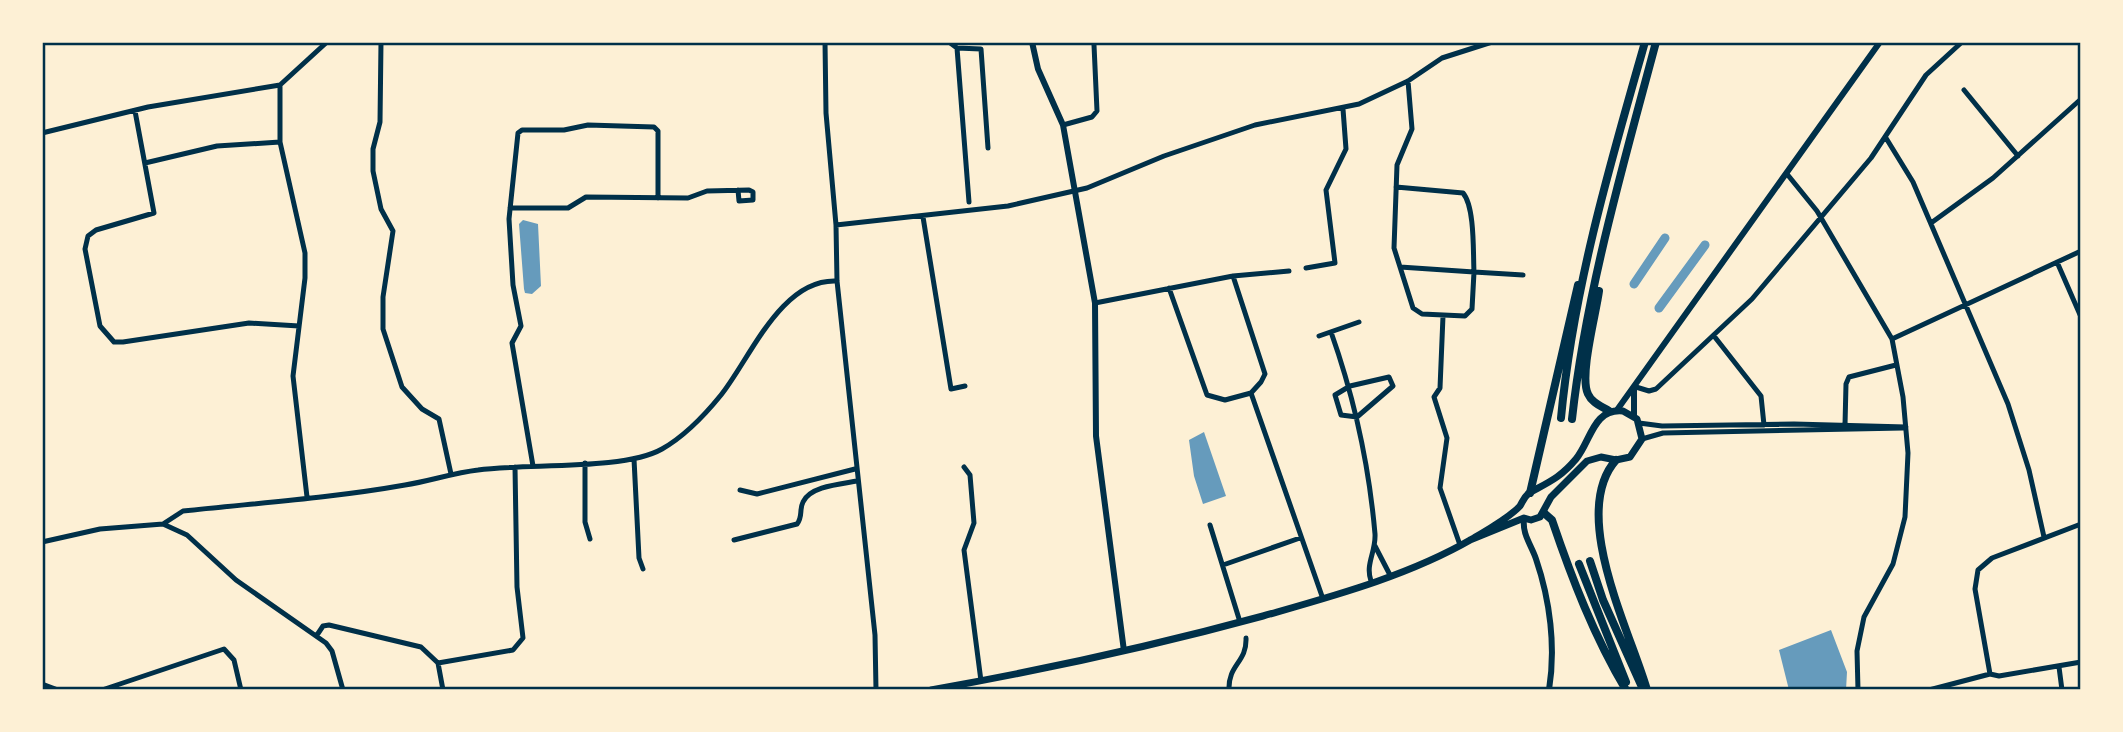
<svg xmlns="http://www.w3.org/2000/svg" width="2123" height="732" viewBox="0 0 2123 732" font-family="Arial,sans-serif">
<rect width="100%" height="100%" fill="#fdf0d5"/>
<path fill="#669bbc" d="M 523,220 L 538,224 L 541,286 L 532,294 L 525,293 L 524,289 L 519,224 Z
M 1204,432 L 1226,496 L 1203,504 L 1194,476 L 1189,440 Z
M 1831,630 L 1847,672 L 1846,690 L 1789,690 L 1779,650 Z"/>
<g fill="none" stroke-linecap="round" stroke-linejoin="round">
<path stroke="#669bbc" stroke-width="9" d="M 1634,284 L 1665,238
M 1659,308 L 1705,245"/>
<path stroke="#003049" stroke-width="5" d="M 381,42 L 380,122 L 373,149 L 373,171 L 381,209 L 393,231 L 383,297 L 383,329 L 402,387 L 422,409 L 439,419 L 451,474
M 825,42 L 826,113 L 836,225 L 837,281 L 875,635 L 876,690
M 949,42 L 957,48 L 969,202
M 957,48 L 981,49 L 988,148
M 1408,81 L 1412,129 L 1397,165 L 1394,248 L 1413,308 L 1422,314 L 1465,316 L 1472,309 L 1474,272 L 1523,275
M 280,85 L 280,142 L 305,253 L 305,278 L 293,376 L 307,497
M 1964,90 L 2018,156
M 135,111 L 154,213 L 96,230 L 88,236 L 85,249 L 100,326 L 114,342 L 123,342 L 249,323 L 299,326
M 1063,125 L 1092,117 L 1097,111 L 1094,45
M 42,133 L 148,107 L 280,85 L 327,42
M 1886,138 L 1913,182 L 2008,404 L 2029,470 L 2044,537
M 145,163 L 217,146 L 280,142
M 1787,174 L 1817,211 L 1892,339 L 1903,397 L 1908,453 L 1905,517 L 1893,564 L 1864,617 L 1857,651 L 1858,690
M 1396,187 L 1463,193 C 1475,207 1473,253 1474,272 L 1400,267
M 510,208 L 568,208 L 586,197 L 688,198 L 707,191 L 749,190 L 753,192 L 753,200 L 739,201 L 738,190
M 923,217 L 951,389 L 965,386
M 1931,223 L 1993,178 L 2081,99
M 836,225 L 1008,206 L 1087,188 L 1164,156 L 1255,125 L 1359,104 L 1408,81 L 1442,58 L 1492,42
M 2057,262 L 2081,317
M 1306,268 L 1335,263 L 1326,190 L 1346,149 L 1343,109
M 1233,276 L 1265,374 L 1261,382 L 1251,393
M 1169,288 L 1207,395 L 1225,400 L 1251,393 L 1323,599
M 1095,303 L 1233,276 L 1289,271
M 1443,316 L 1440,388 L 1434,397 L 1447,438 L 1440,488 L 1460,545
M 1331,332 C 1354,397 1369,465 1375,534 C 1376,552 1365,564 1371,581
M 1319,336 L 1359,322
M 1714,336 L 1761,396 L 1764,425
M 1892,339 L 2081,251
M 1389,377 L 1393,386 L 1357,417 L 1341,415 L 1335,395 L 1350,386 Z
M 1636,387 L 1649,391 L 1656,389 L 1752,299 L 1871,158 L 1926,75 L 1962,42
M 1639,423 L 1662,426 L 1794,424 L 1906,427
M 1845,425 L 1846,384 L 1849,377 L 1896,365
M 1642,439 L 1663,433 L 1903,428
M 634,459 L 639,558 L 643,569
M 585,463 L 585,522 L 590,539
M 533,466 L 512,343 L 521,326 L 513,285 L 509,219 L 518,133 L 522,130 L 564,130 L 588,125 L 654,127 L 658,131 L 658,198
M 964,467 L 970,475 L 974,523 L 964,550 L 981,681
M 740,490 L 757,494 L 855,469
M 163,524 L 187,535 L 236,580 L 326,643 L 332,651 L 343,690
M 1210,525 L 1240,622
M 734,540 L 797,524 C 803,517 799,510 803,502 C 810,486 841,484 857,481
M 42,542 L 100,529 L 163,524 L 183,511 C 257,503 332,498 405,485 C 430,481 453,473 478,470 C 526,463 623,471 662,449 C 685,436 704,416 721,395 C 750,359 781,278 837,281
M 1375,546 L 1390,575
M 1223,565 L 1300,538
M 317,635 L 323,626 L 329,625 L 421,647 L 438,663 L 443,690
M 438,663 L 513,650 L 523,638 L 517,587 L 515,467
M 2059,667 L 2062,690
M 1990,674 L 1975,589 L 1978,570 L 1992,558 L 2081,524
M 42,684 L 58,690
M 102,690 L 224,649 L 234,660 L 241,690
M 1229,690 C 1228,664 1247,663 1246,638
M 1929,690 L 1990,674 L 1999,676 L 2081,662"/>
<path stroke="#003049" stroke-width="6" d="M 1032,42 L 1038,69 L 1063,125 L 1095,303 L 1096,436 L 1124,651
M 1617,410 L 1880,42
M 1634,416 L 1634,390
M 1524,518 C 1522,535 1531,544 1536,559 C 1550,600 1556,647 1549,690"/>
<path stroke="#003049" stroke-width="7" d="M 931,690 C 1043,670 1153,646 1263,616 C 1333,596 1408,576 1472,539 C 1487,530 1508,519 1520,506 C 1523,501 1524,497 1529,493 C 1549,482 1560,478 1576,459 C 1591,441 1593,408 1623,411 L 1637,419 L 1642,439 L 1630,457 L 1616,460 L 1601,457 L 1587,461 L 1551,497 L 1540,517 L 1531,520 L 1524,518 L 1470,540"/>
<path stroke="#003049" stroke-width="8" d="M 1599,291 C 1596,314 1579,376 1588,394 C 1592,403 1601,406 1609,411
M 1561,418 C 1573,290 1610,164 1645,42
M 1572,419 C 1586,292 1623,166 1656,42
M 1616,460 C 1569,513 1630,631 1647,690
M 1530,493 L 1578,285
M 1544,513 L 1552,520 C 1572,579 1594,636 1626,690
M 1590,561 L 1603,600 L 1642,687
M 1579,564 L 1626,682"/>
</g>
<rect width="2123" height="732" fill="none" stroke="#fdf0d5" stroke-width="88"/>
<rect x="44" y="44" width="2035" height="644" fill="none" stroke="#003049" stroke-width="2.5"/>
</svg>
